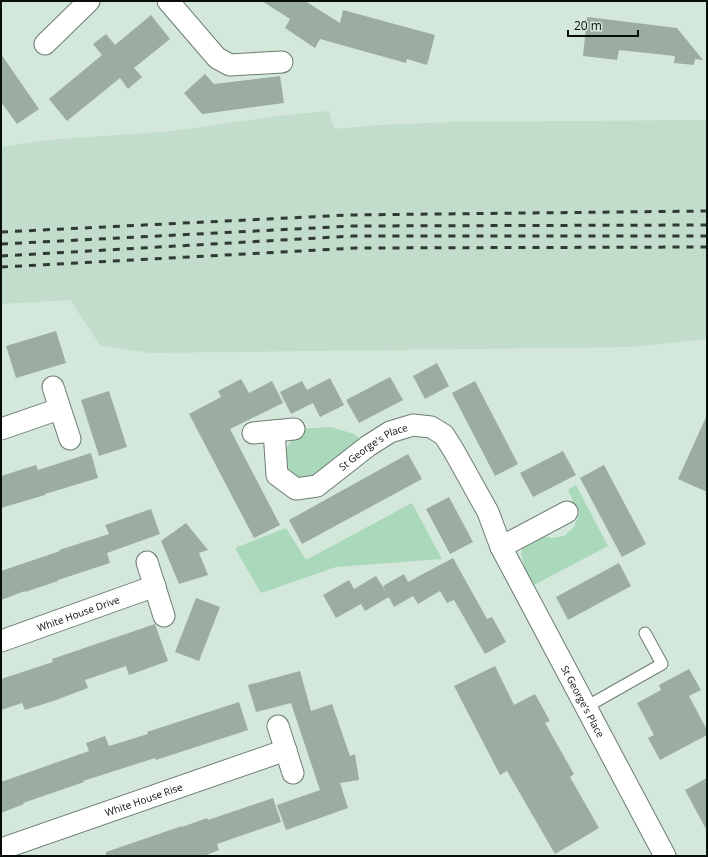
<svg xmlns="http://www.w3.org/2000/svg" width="708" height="857" viewBox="0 0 708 857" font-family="'Open Sans',sans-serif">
<rect width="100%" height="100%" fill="#d4e7db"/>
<path fill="#c2ddcb" d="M 329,111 L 334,129 L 380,125 L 453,122 L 707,120 L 707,339 L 632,347 L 150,353 L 100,345 L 70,300 L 1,304 L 1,147 L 48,140 L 173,131 L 279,116 Z"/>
<path fill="#aad8bb" d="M 331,427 L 354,434 L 361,440 L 312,480 L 300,480 L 284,469 L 283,453 L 291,442 L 294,429 Z
M 576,485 L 608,546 L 532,586 L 525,571 L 521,552 L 526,541 L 539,535 L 551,538 L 564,536 L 574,527 L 579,514 L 568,490 Z
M 412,503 L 442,559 L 336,567 L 261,593 L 235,548 L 286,528 L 306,560 Z"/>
<path fill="#9bada1" d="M 262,1 L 305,1 L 340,23 L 343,10 L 435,35 L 427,65 L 407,59 L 406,63 L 320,39 L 315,48 L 285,28 L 290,19 Z
M 151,15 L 170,39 L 134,68 L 142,77 L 128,89 L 120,78 L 67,121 L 49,99 L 102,55 L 93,44 L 106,34 L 115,45 Z
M 587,17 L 677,28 L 703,60 L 695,59 L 694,65 L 674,63 L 675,56 L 619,50 L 617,60 L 583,56 Z
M 1,54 L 39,109 L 17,124 L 1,102 Z
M 205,74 L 214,84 L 280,76 L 284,103 L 202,114 L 184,93 Z
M 56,331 L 66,363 L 16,378 L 6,346 Z
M 437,363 L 449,386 L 425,399 L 413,376 Z
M 390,377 L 403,400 L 359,423 L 346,400 Z
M 330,378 L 344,405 L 320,417 L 313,403 L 291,414 L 280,392 L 302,381 L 307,390 Z
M 241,379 L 249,393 L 272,381 L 283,403 L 230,429 L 280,525 L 254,538 L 189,414 L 221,397 L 218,391 Z
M 475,381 L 518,464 L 495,476 L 452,393 Z
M 109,391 L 127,447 L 99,456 L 81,400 Z
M 707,415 L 707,492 L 678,479 Z
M 563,451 L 576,475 L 533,497 L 520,473 Z
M 91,453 L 98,478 L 45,494 L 45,495 L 1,508 L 1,476 L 36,465 L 38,470 Z
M 408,454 L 422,479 L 302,544 L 289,520 Z
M 604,465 L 646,544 L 622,557 L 580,478 Z
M 449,497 L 473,542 L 450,554 L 426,509 Z
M 151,509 L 160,534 L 107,553 L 110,563 L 58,580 L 58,581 L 25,592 L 25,591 L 1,600 L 1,571 L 60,551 L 59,550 L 109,534 L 105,525 Z
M 186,523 L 208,550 L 199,553 L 208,575 L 179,584 L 161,541 Z
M 453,558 L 487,619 L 492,617 L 506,642 L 485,654 L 454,600 L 447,603 L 440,591 L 418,604 L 413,596 L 394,607 L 383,586 L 404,574 L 408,582 Z
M 619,563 L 631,586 L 568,620 L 556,597 Z
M 376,576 L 389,597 L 365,611 L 361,604 L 336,618 L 323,595 L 349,580 L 354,589 Z
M 196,598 L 220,607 L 199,661 L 175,652 Z
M 155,624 L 168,661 L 129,675 L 126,666 L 85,680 L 88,688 L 56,700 L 25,710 L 22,703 L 1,710 L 1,679 L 53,662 L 52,659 Z
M 495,666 L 514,705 L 535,694 L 550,721 L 545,723 L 574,774 L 570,777 L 599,828 L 555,854 L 507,771 L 500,775 L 454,686 Z
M 689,669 L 701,690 L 689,696 L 707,730 L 707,735 L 660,760 L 648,738 L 654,735 L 637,703 L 661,690 L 659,685 Z
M 300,671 L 311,711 L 332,704 L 350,756 L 355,754 L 359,780 L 340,783 L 348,808 L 286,830 L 277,805 L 320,790 L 291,703 L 256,712 L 248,685 Z
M 239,702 L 248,730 L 156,760 L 155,758 L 83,781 L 84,782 L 23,803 L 24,804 L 1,813 L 1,782 L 89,751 L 86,743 L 105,736 L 109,746 L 148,734 L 147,732 Z
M 707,778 L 707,831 L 685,790 Z
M 273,798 L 281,822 L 217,844 L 219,850 L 204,856 L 106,856 L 106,852 L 182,826 L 182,827 L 207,818 L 208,820 Z"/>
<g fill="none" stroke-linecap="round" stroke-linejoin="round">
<defs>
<path id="lane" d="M 586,707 L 662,664 L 645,633"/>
<g id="street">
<path d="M 168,1 L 217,58 L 230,65 L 282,62"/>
<path d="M 45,44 L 89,1"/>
<path d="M 53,387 L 70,439"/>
<path d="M 1,429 L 59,409"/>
<path id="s1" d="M 274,431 L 277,475 L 296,489 L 317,486 L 368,446 L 390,432 L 413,425 L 431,427 L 444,435 L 454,451 L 488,512 L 501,547 L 665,856"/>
<path d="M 253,433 L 294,429"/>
<path d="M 501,547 L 567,512"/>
<path d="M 147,562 L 164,616"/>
<path id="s2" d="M 1,641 L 155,586"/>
<path d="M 278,726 L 293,773"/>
<path id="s3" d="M 1,849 L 286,750"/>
</g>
</defs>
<use href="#lane" stroke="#6c7d72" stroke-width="13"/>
<use href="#street" stroke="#6c7d72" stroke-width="23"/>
<use href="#lane" stroke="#fff" stroke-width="11"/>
<use href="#street" stroke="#fff" stroke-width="21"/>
<path stroke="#313934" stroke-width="3" stroke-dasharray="7 7" stroke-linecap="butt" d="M 1,232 L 349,215 L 707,211
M 1,244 L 353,226 L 707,225
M 1,256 L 353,236 L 707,236
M 1,267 L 357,248 L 707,247"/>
</g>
<g text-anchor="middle" stroke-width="4" stroke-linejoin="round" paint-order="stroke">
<g font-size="10" fill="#080e0a" stroke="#d4e7db">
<text dy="4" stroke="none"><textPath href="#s1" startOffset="158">St George's Place</textPath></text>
<text dy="4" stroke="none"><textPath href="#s2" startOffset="82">White House Drive</textPath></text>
<text dy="4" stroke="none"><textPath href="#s1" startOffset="538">St George's Place</textPath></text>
<text dy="4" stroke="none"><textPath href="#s3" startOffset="151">White House Rise</textPath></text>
</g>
</g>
<rect width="708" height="857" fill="none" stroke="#080e0a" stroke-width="4"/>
<path d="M568 30v6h70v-6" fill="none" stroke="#080e0a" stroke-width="2"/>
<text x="574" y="30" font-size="12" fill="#080e0a" stroke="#d4e7db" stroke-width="3" paint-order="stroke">20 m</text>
</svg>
